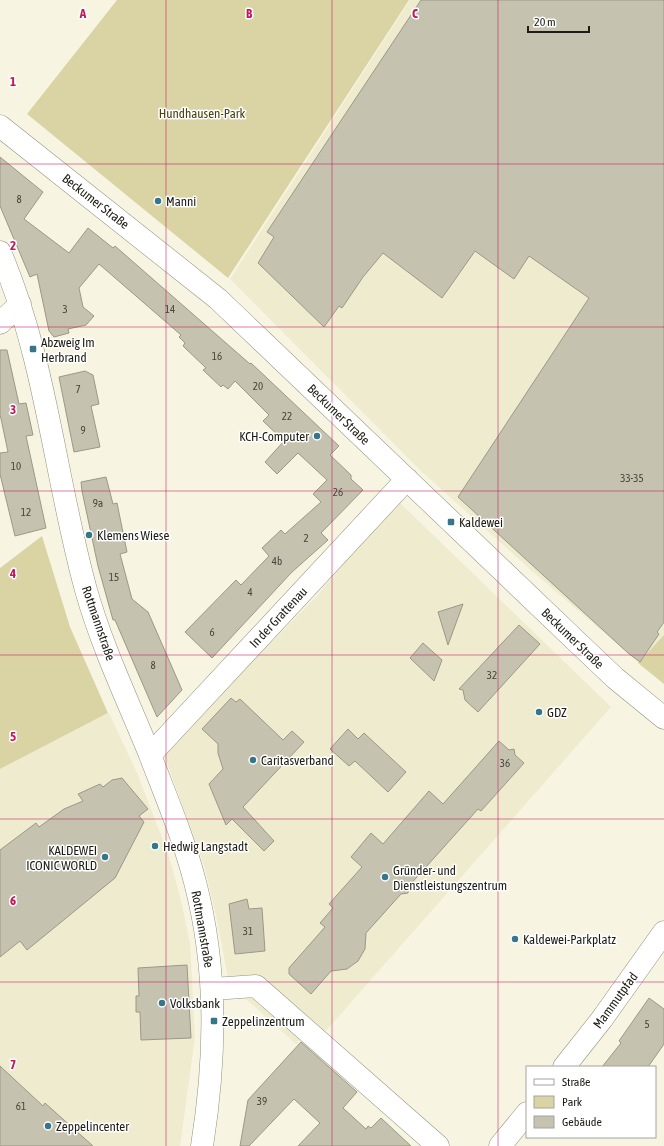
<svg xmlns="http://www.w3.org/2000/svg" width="664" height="1146" viewBox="0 0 664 1146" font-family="'Asap Condensed',sans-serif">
<rect width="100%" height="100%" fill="#f7f5e1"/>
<path fill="#eeebcf" d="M 410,0 L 664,0 L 664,684 L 532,571 L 420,470 L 230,279 Z
M 396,499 L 611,707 L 324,1033 L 314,1025 L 296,1044 L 245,998 L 232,999 L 216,915 L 204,865 L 163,752 L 316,597 Z
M 109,713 L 137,773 L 168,853 L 180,896 L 190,943 L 195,1037 L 180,1146 L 0,1146 L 0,769 Z"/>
<path fill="#dad4a4" d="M 117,0 L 409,0 L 228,278 L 27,114 Z
M 42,536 L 70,627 L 108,713 L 0,769 L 0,568 Z
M 664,635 L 664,684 L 638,663 Z"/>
<path fill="#c5c3b0" stroke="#9b9986" d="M 421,0 L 664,0 L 664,622 L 657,632 L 659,634 L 640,662 L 628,653 L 458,497 L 589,298 L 529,256 L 514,279 L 475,251 L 442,298 L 383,253 L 363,277 L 342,308 L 339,306 L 324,327 L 258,263 L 274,237 L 267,232 Z
M 0,157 L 43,192 L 24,219 L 69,253 L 88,228 L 113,248 L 115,246 L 250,364 L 251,363 L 339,446 L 330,455 L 351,475 L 351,479 L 363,490 L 321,533 L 328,540 L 292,572 L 212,658 L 185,632 L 236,580 L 241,585 L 269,556 L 262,548 L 281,530 L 285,534 L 321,502 L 313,494 L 327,480 L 298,453 L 277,474 L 265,462 L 284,441 L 263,421 L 269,415 L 235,381 L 228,389 L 223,385 L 221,387 L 203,370 L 206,368 L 183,346 L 185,343 L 179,337 L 181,335 L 99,264 L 79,288 L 83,307 L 94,316 L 86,325 L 68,329 L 69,333 L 54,337 L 49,331 L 37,274 L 30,277 L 0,206 Z
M 0,350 L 7,350 L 19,404 L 26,403 L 33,435 L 26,436 L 46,528 L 15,536 L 0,474 L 0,453 L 8,452 L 0,414 Z
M 85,371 L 93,375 L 99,404 L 91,406 L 100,447 L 74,452 L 59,377 Z
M 106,477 L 113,504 L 117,503 L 127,552 L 120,554 L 132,599 L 148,612 L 182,690 L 157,717 L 115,620 L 113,620 L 98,566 L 82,491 L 81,482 Z
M 463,604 L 448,645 L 438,612 Z
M 519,625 L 540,644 L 478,712 L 465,700 L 463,690 L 459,689 Z
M 423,643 L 442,660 L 434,681 L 410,658 Z
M 231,698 L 236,702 L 240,699 L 283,740 L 292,731 L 304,742 L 243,807 L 274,841 L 264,851 L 232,819 L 226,825 L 209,784 L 223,769 L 218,753 L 218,744 L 202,729 Z
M 348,729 L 358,739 L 364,733 L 406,772 L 388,792 L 355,761 L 349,766 L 330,749 Z
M 499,741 L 509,750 L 514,749 L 515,755 L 524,763 L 481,811 L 478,809 L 408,887 L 408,893 L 401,894 L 366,933 L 365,949 L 358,961 L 347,969 L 331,971 L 311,994 L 289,974 L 289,968 L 325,927 L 320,923 L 333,908 L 329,904 L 362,867 L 351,857 L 371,833 L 383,844 L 429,791 L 443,804 Z
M 122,778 L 148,809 L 139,816 L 144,822 L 115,878 L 27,950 L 20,941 L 0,957 L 0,850 L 36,823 L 39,827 L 64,809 L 83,801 L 78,794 L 100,784 L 103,787 L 112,780 Z
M 247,899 L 249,909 L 262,908 L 265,951 L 235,954 L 229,904 Z
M 187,965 L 191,1038 L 141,1040 L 140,1012 L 136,1012 L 136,996 L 139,996 L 138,968 Z
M 649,998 L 664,1009 L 664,1044 L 648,1067 L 602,1067 L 621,1043 L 619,1041 Z
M 301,1042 L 357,1092 L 343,1108 L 366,1129 L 368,1126 L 371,1128 L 381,1118 L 411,1146 L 298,1146 L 320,1123 L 294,1099 L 249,1146 L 240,1146 L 248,1100 Z
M 0,1066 L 43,1106 L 45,1103 L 93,1146 L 0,1146 Z"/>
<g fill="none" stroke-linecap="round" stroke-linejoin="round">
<defs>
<path id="minor" d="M 0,126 L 218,299 L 575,640 L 615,678 L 664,718
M 0,252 C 46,359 55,478 86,590 C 102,647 128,701 150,755 C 166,797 184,839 195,882 C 218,970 216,1058 202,1146
M 0,323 L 20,304
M 150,755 L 407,479
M 213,989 L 256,986 L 438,1146
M 564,1067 L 602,1019 L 664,932
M 500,1146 L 527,1113"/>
</defs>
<use href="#minor" stroke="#92907e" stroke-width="23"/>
<use href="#minor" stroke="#fff" stroke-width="22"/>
</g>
<path fill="none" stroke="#c2185b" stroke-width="1" stroke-opacity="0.55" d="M 166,0 L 166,1146M 332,0 L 332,1146M 498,0 L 498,1146M 0,164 L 664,164M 0,327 L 664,327M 0,491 L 664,491M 0,655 L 664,655M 0,819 L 664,819M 0,982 L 664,982"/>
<g fill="#37768a" stroke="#fff" stroke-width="1.5">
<circle cx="158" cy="201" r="4"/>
<rect x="29" y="345" width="8" height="8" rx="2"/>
<circle cx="317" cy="436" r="4"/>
<rect x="447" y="518" width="8" height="8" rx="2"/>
<circle cx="89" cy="535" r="4"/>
<circle cx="539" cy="712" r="4"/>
<circle cx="253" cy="760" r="4"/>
<circle cx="155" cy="846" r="4"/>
<circle cx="105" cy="857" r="4"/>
<circle cx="385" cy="877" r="4"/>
<circle cx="515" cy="939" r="4"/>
<circle cx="162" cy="1003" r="4"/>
<rect x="210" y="1017" width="8" height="8" rx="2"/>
<circle cx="48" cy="1126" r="4"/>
</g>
<g text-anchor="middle" stroke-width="3" stroke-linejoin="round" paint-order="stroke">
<g font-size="11" fill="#47463c">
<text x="19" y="203">8</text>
<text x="65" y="313">3</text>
<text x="170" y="313">14</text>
<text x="217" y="360">16</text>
<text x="258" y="390">20</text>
<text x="78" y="393">7</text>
<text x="287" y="420">22</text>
<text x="83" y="434">9</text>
<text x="16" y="470">10</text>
<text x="632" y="482">33-35</text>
<text x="338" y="496">26</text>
<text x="98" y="507">9a</text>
<text x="26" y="516">12</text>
<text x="306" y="542">2</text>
<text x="277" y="565">4b</text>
<text x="114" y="581">15</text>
<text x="250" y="596">4</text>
<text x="212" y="636">6</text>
<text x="153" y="669">8</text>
<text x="492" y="679">32</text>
<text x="505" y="767">36</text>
<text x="248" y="935">31</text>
<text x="647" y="1028">5</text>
<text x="262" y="1105">39</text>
<text x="21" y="1110">61</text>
</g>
<g font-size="13" fill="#49420c" stroke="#fff">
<text x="202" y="118">Hundhausen-Park</text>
</g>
<g font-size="13" fill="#1d1c15" stroke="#fff">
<text transform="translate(96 201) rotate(38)" y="5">Beckumer Straße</text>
<text transform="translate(339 414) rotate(44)" y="5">Beckumer Straße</text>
<text transform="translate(278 617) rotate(-47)" y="5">In der Grattenau</text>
<text transform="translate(99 623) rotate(71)" y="5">Rottmannstraße</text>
<text transform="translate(573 638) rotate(44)" y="5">Beckumer Straße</text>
<text transform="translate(203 929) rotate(80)" y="5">Rottmannstraße</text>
<text transform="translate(615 1000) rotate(-54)" y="5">Mammutpfad</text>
</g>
<g font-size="13" fill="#1d1c15" stroke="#fff" text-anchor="start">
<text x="166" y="206">Manni</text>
<text x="41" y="347">Abzweig Im<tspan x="41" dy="15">Herbrand</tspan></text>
<text x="309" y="441" text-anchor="end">KCH-Computer</text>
<text x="459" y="527">Kaldewei</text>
<text x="97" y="540">Klemens Wiese</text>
<text x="547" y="717">GDZ</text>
<text x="261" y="765">Caritasverband</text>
<text x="163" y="851">Hedwig Langstadt</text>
<text x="97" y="855" text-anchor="end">KALDEWEI<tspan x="97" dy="15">ICONIC WORLD</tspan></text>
<text x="393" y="875">Gründer- und<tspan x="393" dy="15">Dienstleistungszentrum</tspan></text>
<text x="523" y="944">Kaldewei-Parkplatz</text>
<text x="170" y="1008">Volksbank</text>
<text x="222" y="1026">Zeppelinzentrum</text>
<text x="56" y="1131">Zeppelincenter</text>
</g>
</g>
<g font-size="13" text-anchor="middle" font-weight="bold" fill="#c2185b" stroke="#fff" stroke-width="3" stroke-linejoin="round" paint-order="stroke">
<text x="83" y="18">A</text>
<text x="249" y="18">B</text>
<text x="415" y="18">C</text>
<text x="13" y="86">1</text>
<text x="13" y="250">2</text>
<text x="13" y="414">3</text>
<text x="13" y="578">4</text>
<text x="13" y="741">5</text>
<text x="13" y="905">6</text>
<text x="13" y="1069">7</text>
</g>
<rect x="526" y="1066" width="130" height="72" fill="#ffffff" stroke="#a5a4a1"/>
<rect x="534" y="1079" width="20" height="6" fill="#ffffff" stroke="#a5a4a1"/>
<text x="562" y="1086" font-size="12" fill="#1d1c15">Straße</text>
<rect x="534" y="1096" width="20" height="12" fill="#dad4a4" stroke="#a5a4a1"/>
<text x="562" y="1106" font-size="12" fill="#1d1c15">Park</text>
<rect x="534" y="1116" width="20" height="12" fill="#c5c3b0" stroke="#a5a4a1"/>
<text x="562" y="1126" font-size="12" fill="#1d1c15">Gebäude</text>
<path d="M528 26v6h61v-6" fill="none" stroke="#1d1c15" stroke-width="2"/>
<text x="534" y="26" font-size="12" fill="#1d1c15" stroke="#ffffff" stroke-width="3" paint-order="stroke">20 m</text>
</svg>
